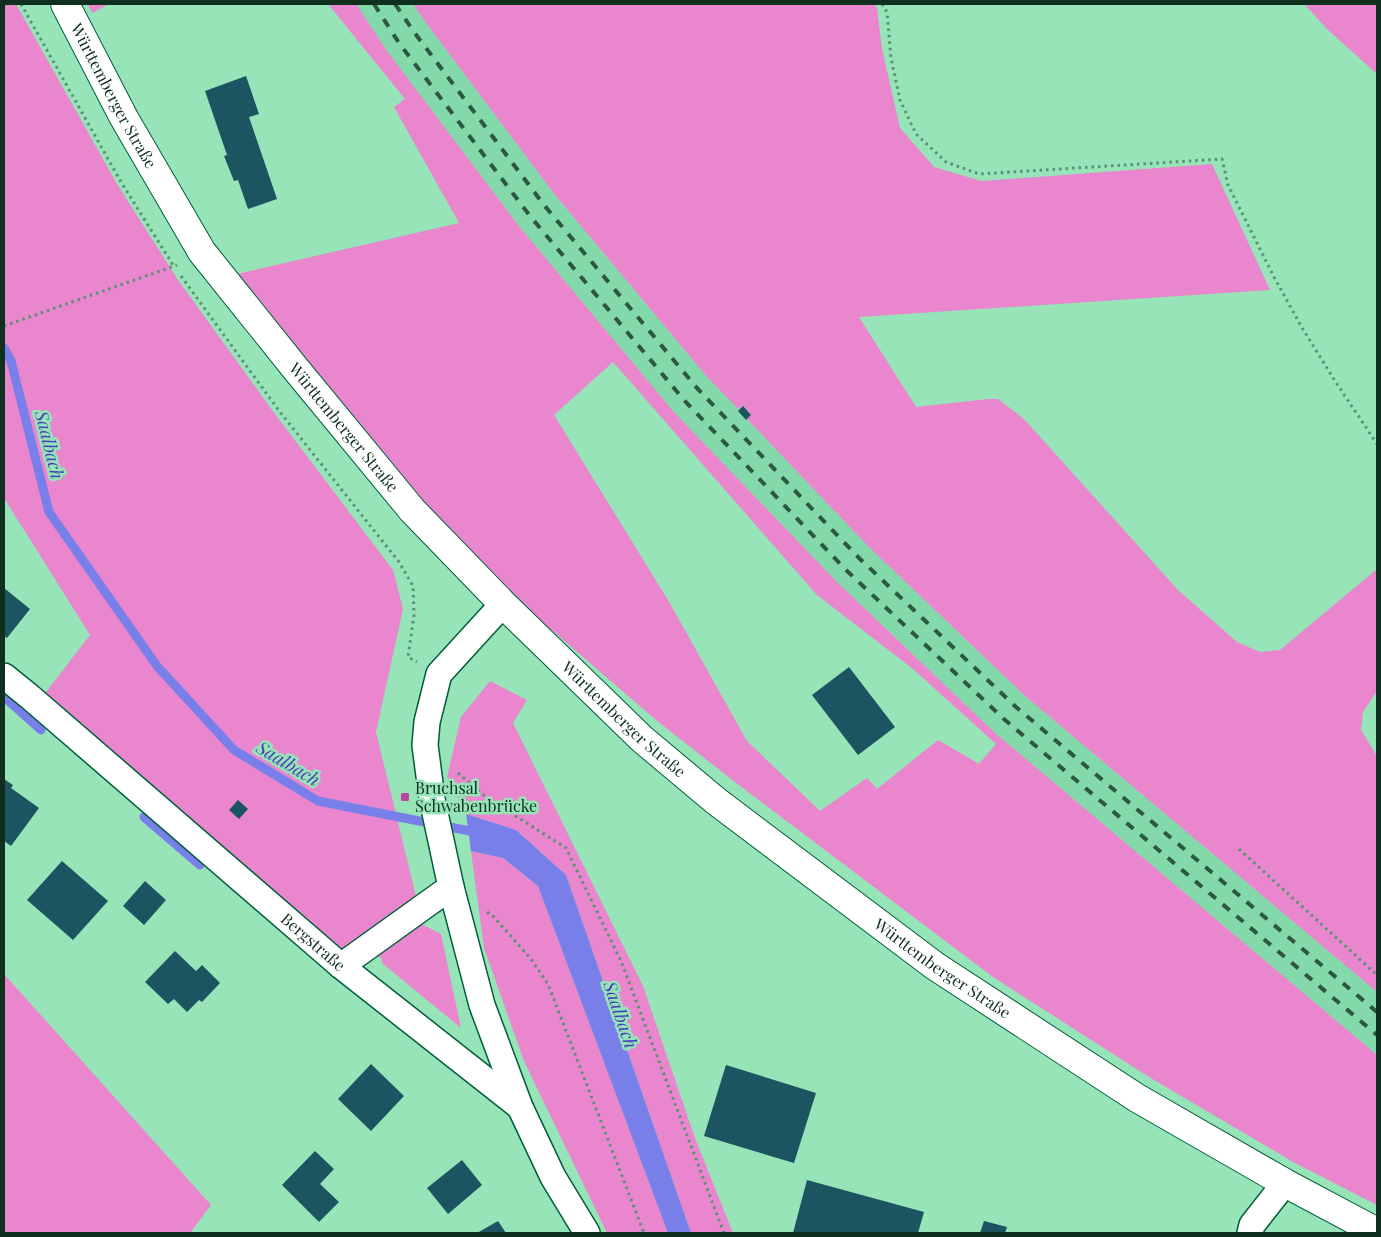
<svg xmlns="http://www.w3.org/2000/svg" width="1381" height="1237" viewBox="0 0 1381 1237" font-family="'Playfair Display',serif">
<rect width="100%" height="100%" fill="#97e4b8"/>
<path fill="#84d9aa" d="M 356,4 L 413,4 L 426,23 L 555,195 L 708,378 L 738,409 L 742,406 L 752,415 L 748,419 L 869,547 L 1025,696 L 1377,992 L 1377,1055 L 994,732 L 836,581 L 673,411 L 519,226 L 387,51 Z"/>
<path fill="#e986cd" fill-rule="evenodd" d="M 4,4 L 16,4 L 117,184 L 178,280 L 272,410 L 393,570 L 403,609 L 376,732 L 423,925 L 441,934 L 461,1028 L 382,963 L 381,957 L 335,948 L 43,696 L 90,635 L 4,498 Z
M 88,4 L 109,4 L 92,13 Z
M 328,4 L 356,4 L 387,51 L 519,226 L 673,411 L 836,581 L 994,732 L 1377,1055 L 1377,1205 L 1295,1163 L 1149,1077 L 993,977 L 731,779 L 656,720 L 517,600 L 428,509 L 314,373 L 237,274 L 459,223 L 394,107 L 405,99 ZM 613,362 L 817,595 L 913,669 L 996,744 L 979,764 L 938,740 L 877,789 L 867,778 L 820,811 L 747,741 L 668,600 L 554,415 Z
M 413,4 L 874,4 L 877,8 L 882,49 L 900,128 L 934,167 L 981,181 L 1212,164 L 1270,290 L 859,317 L 916,407 L 988,399 L 998,399 L 1023,418 L 1178,590 L 1237,642 L 1260,652 L 1280,650 L 1377,569 L 1377,691 L 1363,712 L 1361,730 L 1377,756 L 1377,992 L 1025,696 L 869,547 L 747,419 L 751,415 L 742,406 L 738,409 L 708,378 L 555,195 L 426,23 Z
M 1304,4 L 1377,4 L 1377,74 L 1328,30 Z
M 490,681 L 527,700 L 513,723 L 643,986 L 695,1138 L 733,1233 L 691,1233 L 566,875 L 516,830 L 466,814 L 447,777 L 461,717 Z
M 471,851 L 503,858 L 538,886 L 668,1233 L 607,1233 L 524,1061 L 484,948 Z
M 4,974 L 211,1205 L 190,1233 L 4,1233 Z"/>
<path fill="#797fe8" d="M 466,814 L 516,830 L 566,875 L 691,1233 L 668,1233 L 538,886 L 503,858 L 471,851 Z"/>
<g fill="none" stroke-linecap="round" stroke-linejoin="round">
<path stroke="#797fe8" stroke-width="9" d="M 4,348 L 11,361 L 49,512 L 157,666 L 234,750 L 318,801 L 480,833
M 4,697 L 41,730
M 144,817 L 200,865"/>
</g>
<path fill="#1c5462" d="M 246,76 L 259,114 L 249,117 L 277,199 L 248,209 L 238,180 L 234,181 L 224,156 L 227,155 L 205,91 Z
M 743,406 L 751,415 L 746,420 L 738,411 Z
M 4,588 L 30,609 L 7,638 L 4,636 Z
M 849,667 L 895,727 L 858,755 L 812,695 Z
M 4,779 L 13,785 L 11,788 L 39,808 L 11,846 L 4,841 Z
M 238,800 L 248,809 L 239,819 L 229,810 Z
M 62,861 L 108,901 L 73,940 L 27,900 Z
M 145,881 L 166,900 L 144,925 L 123,906 Z
M 175,951 L 196,971 L 202,965 L 220,983 L 202,1002 L 199,1000 L 187,1012 L 174,999 L 168,1004 L 145,982 Z
M 371,1064 L 404,1096 L 371,1131 L 338,1099 Z
M 726,1065 L 816,1093 L 794,1163 L 704,1136 Z
M 315,1151 L 334,1169 L 320,1184 L 339,1202 L 319,1222 L 282,1185 Z
M 462,1160 L 482,1185 L 448,1214 L 427,1188 Z
M 807,1180 L 924,1212 L 918,1233 L 793,1233 Z
M 498,1221 L 506,1233 L 477,1233 Z
M 984,1221 L 1007,1227 L 1005,1233 L 980,1233 Z"/>
<g fill="none" stroke-linecap="round" stroke-linejoin="round">
<defs>
<g id="street">
<path d="M 503,604 L 439,674 L 427,722 L 425,745 L 432,799 L 451,887 L 482,1005 L 520,1107 L 553,1177 L 587,1233"/>
<path id="s1" d="M 4,676 L 30,697 L 341,966 L 520,1107"/>
<path d="M 341,966 L 451,887"/>
<path d="M 1250,1233 L 1252,1225 L 1285,1183"/>
</g>
<g id="secondary">
<path id="s2" d="M 65,4 L 124,118 L 202,252 L 295,368 L 412,510 L 503,604 L 642,739 L 716,801 L 935,966 L 1137,1098 L 1285,1183 L 1377,1232"/>
</g>
</defs>
<use href="#street" stroke="#015d39" stroke-width="28"/>
<use href="#secondary" stroke="#015d39" stroke-width="30"/>
<path stroke="#599273" stroke-width="3" stroke-dasharray="2.5 4" stroke-linecap="butt" d="M 21,4 L 121,182 L 173,265
M 882,4 L 887,12 L 891,58 L 900,100 L 916,134 L 946,162 L 979,174 L 1222,159 L 1228,185 L 1274,277 L 1301,326 L 1335,381 L 1377,444
M 181,276 L 280,412 L 399,562 L 413,586 L 414,615 L 408,657 L 417,662
M 4,326 L 177,265
M 458,773 L 486,797 L 566,848 L 621,961 L 724,1233
M 1239,849 L 1377,975
M 487,912 L 494,917 L 531,959 L 548,984 L 644,1233"/>
<use href="#street" stroke="#fff" stroke-width="25"/>
<use href="#secondary" stroke="#fff" stroke-width="28"/>
<path stroke="#2d5741" stroke-width="4" stroke-dasharray="9 9" stroke-linecap="butt" d="M 374,4 L 399,43 L 530,216 L 684,400 L 846,570 L 1005,720 L 1377,1035
M 395,4 L 414,32 L 544,205 L 697,388 L 859,558 L 1016,707 L 1377,1012"/>
</g>
<rect fill="#ba469e" stroke="#97e4b8" stroke-width="2" x="400" y="792" width="10" height="10" rx="2.5"/>
<g text-anchor="middle" stroke-width="5" stroke-linejoin="round" paint-order="stroke">
<g font-size="16" fill="#0f2f1f" stroke="#97e4b8">
<text dy="6" stroke="none"><textPath href="#s2" startOffset="104">Württemberger Straße</textPath></text>
<text dy="6" stroke="none"><textPath href="#s2" startOffset="509">Württemberger Straße</textPath></text>
<text dy="6" stroke="none"><textPath href="#s2" startOffset="914">Württemberger Straße</textPath></text>
<text dy="6" stroke="none"><textPath href="#s1" startOffset="408">Bergstraße</textPath></text>
<text dy="6" stroke="none"><textPath href="#s2" startOffset="1319">Württemberger Straße</textPath></text>
</g>
<g font-size="16" fill="#0f2f1f" stroke="#97e4b8" text-anchor="start">
<text x="415" y="794">Bruchsal<tspan x="415" dy="18">Schwabenbrücke</tspan></text>
</g>
<g font-size="18" font-style="italic" fill="#463fb9" stroke="#97e4b8">
<text transform="translate(49 445) rotate(76)" y="6">Saalbach</text>
<text transform="translate(288 764) rotate(31)" y="6">Saalbach</text>
<text transform="translate(620 1015) rotate(71)" y="6">Saalbach</text>
</g>
</g>
<rect width="1381" height="1237" fill="none" stroke="#0f2f1f" stroke-width="10"/>
</svg>
